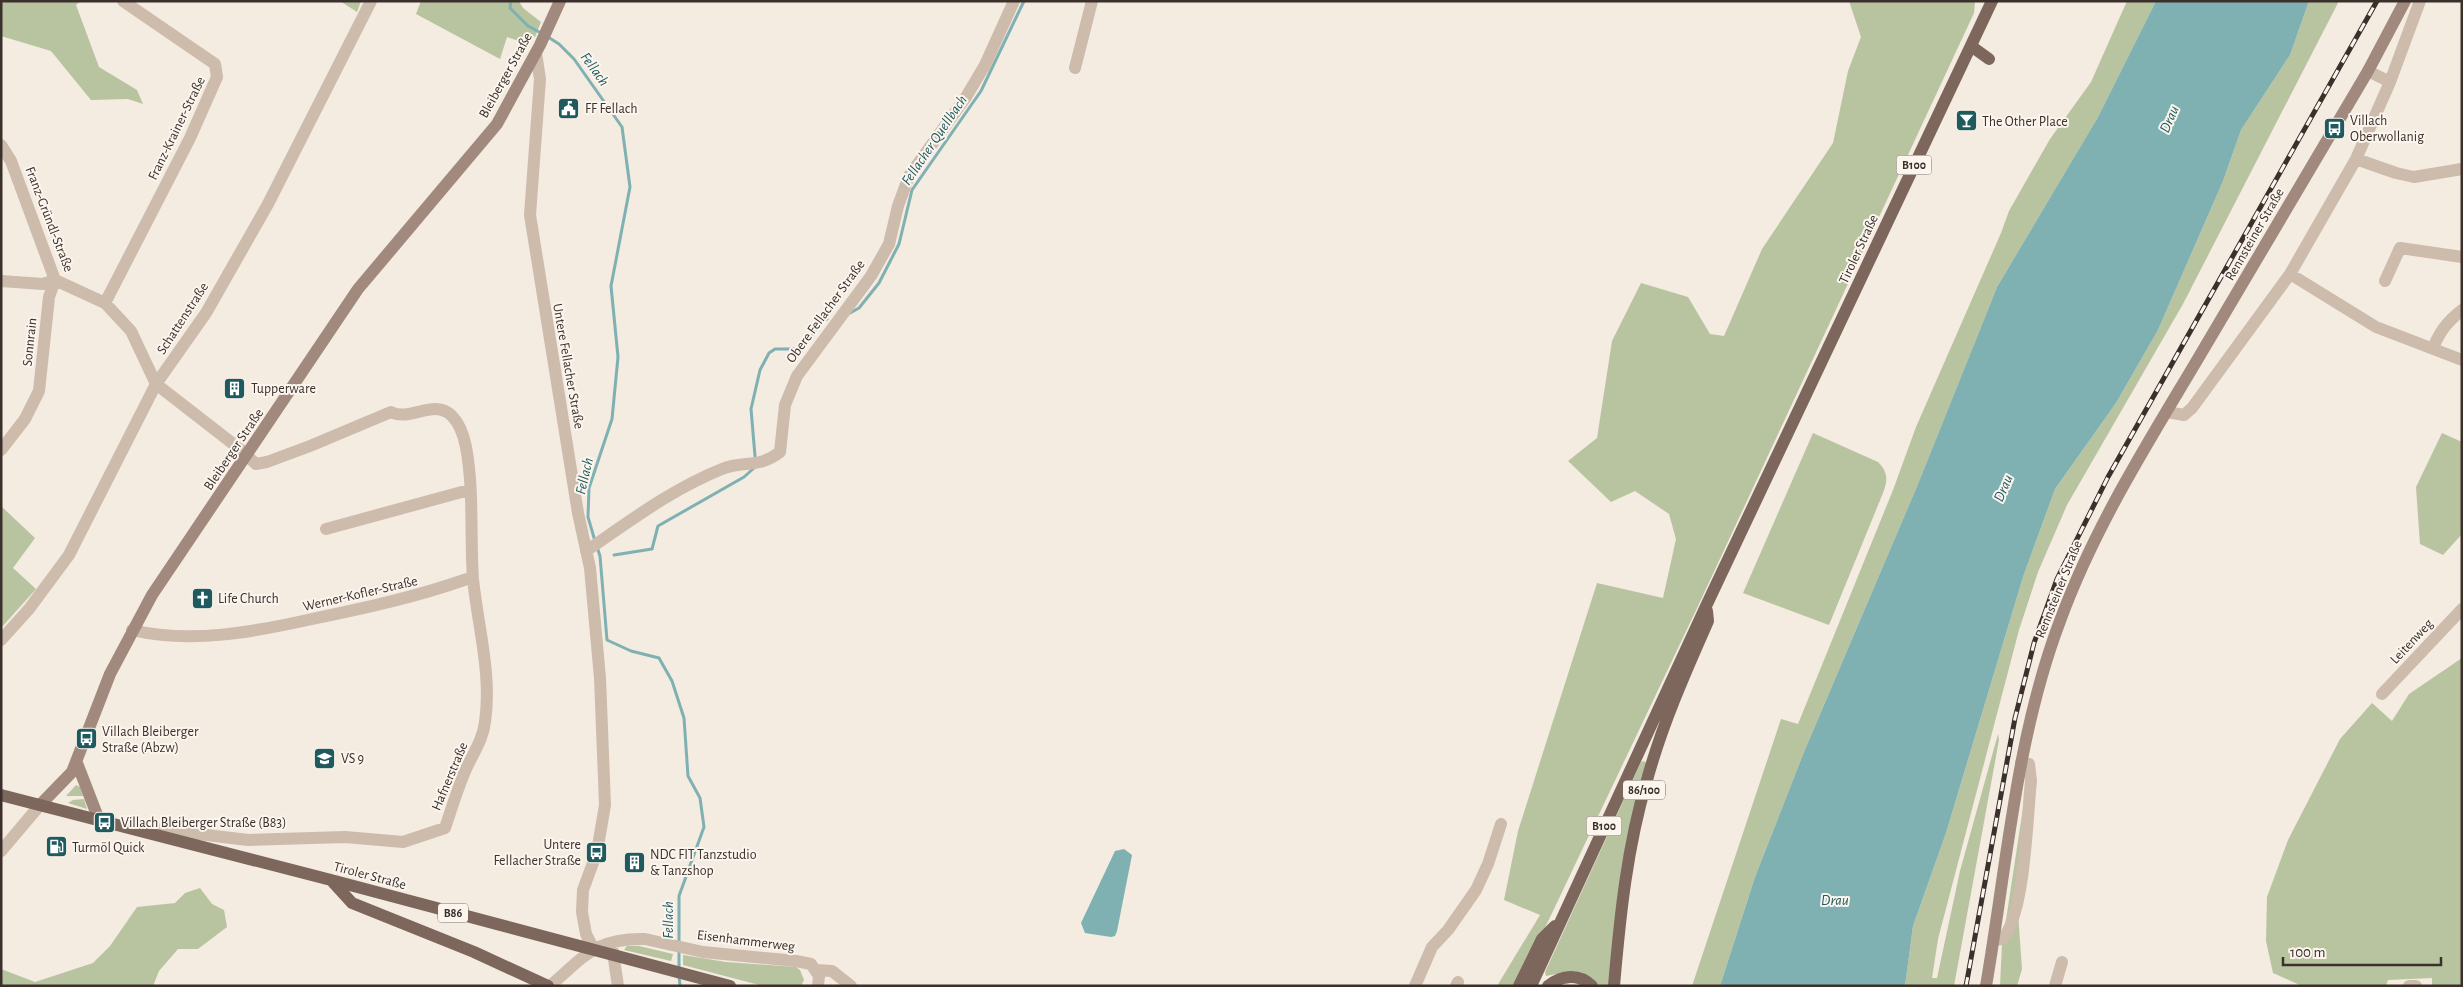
<svg xmlns="http://www.w3.org/2000/svg" width="2463" height="987" viewBox="0 0 2463 987" font-family="'Alegreya Sans',sans-serif">
<rect width="100%" height="100%" fill="#f4ebe1"/>
<path fill="#b8c4a0" d="M 1,1 L 81,1 L 76,5 L 99,67 L 137,90 L 143,104 L 128,99 L 91,100 L 51,51 L 1,36 Z
M 340,1 L 361,1 L 357,12 Z
M 421,1 L 519,1 L 523,8 L 541,22 L 535,37 L 527,35 L 524,43 L 507,37 L 500,59 L 416,14 Z
M 1849,1 L 1975,1 L 1974,13 L 1698,606 L 1534,951 L 1514,986 L 1497,986 L 1540,915 L 1504,900 L 1518,831 L 1597,583 L 1663,598 L 1676,539 L 1669,514 L 1635,491 L 1611,502 L 1568,461 L 1597,438 L 1612,341 L 1641,283 L 1688,297 L 1710,334 L 1724,336 L 1762,249 L 1833,143 L 1848,71 L 1861,37 Z
M 2127,1 L 2156,1 L 2098,117 L 1997,287 L 1918,484 L 1804,752 L 1755,877 L 1720,986 L 1692,986 L 1781,719 L 1798,724 L 1893,490 L 1916,427 L 2001,233 L 2009,211 L 2050,139 L 2091,82 Z
M 2309,1 L 2339,1 L 2183,304 L 2067,505 L 2038,572 L 2019,630 L 1938,939 L 1932,978 L 1937,978 L 1960,871 L 1998,734 L 1999,740 L 1954,986 L 1905,986 L 1913,926 L 1946,833 L 2023,577 L 2055,489 L 2116,403 L 2158,330 L 2223,181 L 2241,130 L 2290,55 Z
M 1813,433 L 1878,462 C 1888,472 1888,480 1883,493 L 1829,625 L 1743,593 Z
M 2442,433 L 2462,442 L 2462,534 L 2443,555 L 2420,544 L 2416,487 Z
M 1,506 L 35,538 L 13,568 L 36,589 L 1,628 Z
M 2462,658 L 2462,986 L 2432,986 L 2432,978 L 2388,980 L 2386,986 L 2302,986 L 2273,973 L 2266,941 L 2267,897 L 2288,840 L 2340,739 L 2372,703 L 2392,721 L 2409,694 Z
M 1644,761 L 1647,764 L 1610,986 L 1600,986 L 1589,977 L 1556,974 L 1546,976 L 1545,972 L 1641,762 Z
M 76,785 L 80,787 L 83,796 L 66,796 Z
M 2025,795 L 2017,896 L 2004,933 Z
M 84,799 L 87,809 L 68,803 L 73,800 Z
M 200,888 L 212,904 L 224,910 L 227,927 L 198,949 L 178,949 L 159,971 L 153,986 L 1,986 L 1,969 L 35,982 L 93,963 L 110,946 L 137,907 L 175,903 L 185,893 Z
M 2018,913 L 2022,969 L 2017,986 L 2000,986 L 2002,944 C 2014,936 2015,927 2018,913 Z
M 627,946 L 639,946 L 673,954 L 671,961 L 624,950 Z
M 683,955 L 726,962 L 796,967 L 800,970 L 804,980 L 801,986 L 763,986 L 683,965 Z"/>
<path fill="#7fb0b2" d="M 2156,1 L 2309,1 L 2290,55 L 2241,130 L 2223,181 L 2158,330 L 2116,403 L 2055,489 L 2023,577 L 1946,833 L 1913,926 L 1905,986 L 1720,986 L 1755,877 L 1804,752 L 1918,484 L 1997,287 L 2098,117 Z
M 1124,849 L 1132,855 L 1117,931 L 1115,936 L 1111,937 L 1085,933 L 1081,923 L 1115,851 Z"/>
<g fill="none" stroke-linecap="round" stroke-linejoin="round">
<path stroke="#7fb0b2" stroke-width="3" d="M 511,1 L 510,8 L 528,26 L 541,33
M 548,37 L 559,44 L 574,59 L 622,127 L 630,187 L 611,286 L 618,357 L 612,419 L 589,488 L 588,517 L 595,541
M 850,313 L 859,308 L 879,283 L 899,244 L 912,190 L 981,91 L 1024,1
M 755,456 L 751,409 L 760,370 L 769,353 L 775,349 L 802,349 L 822,321 L 827,319
M 597,547 L 600,556 L 607,640 L 631,651 L 659,658 L 672,681 L 684,718 L 688,776 L 700,798 L 704,827 L 679,896 L 679,944
M 614,555 L 652,549 L 658,526 L 744,477 L 754,468
M 679,951 L 679,969
M 679,976 L 680,986"/>
<path stroke="#cdbbac" stroke-width="12" d="M 536,53 L 540,79 L 530,215 L 578,513 L 590,568 L 600,678 L 605,805 L 597,852 L 583,890 L 582,912 L 586,934 L 593,948
M 1075,68 L 1092,1
M 2390,82 L 2420,1
M 1,145 L 11,161 L 55,280 L 105,303 L 131,331 L 156,384 L 241,450 L 256,464 L 267,462 L 310,446 L 391,412 C 410,422 434,398 452,416 C 460,424 464,437 466,447 C 474,490 470,536 473,579 C 478,627 492,675 485,722 C 483,739 474,752 467,767 C 458,786 452,808 445,828 L 403,842 L 345,837 L 248,840 L 157,829 L 145,831
M 2356,159 L 2396,173 L 2414,177 L 2462,169
M 2290,274 L 2376,327 L 2462,360
M 1,281 L 43,284 L 55,280
M 2385,281 L 2400,248 L 2462,257
M 105,303 L 190,138 L 217,77 L 215,64 L 123,1
M 2433,348 C 2440,331 2447,322 2462,310
M 2167,412 L 2184,415 L 2192,408 L 2290,274 L 2356,159 L 2390,82 L 2368,71
M 1,450 L 25,419 L 39,391 L 49,297 L 55,280
M 326,529 L 469,490
M 586,551 C 630,521 672,489 722,469 C 744,460 758,469 780,452 L 785,405 L 797,376 L 871,276 L 889,244 L 898,206 L 909,176 L 966,97 L 985,65 L 1014,1
M 132,630 C 191,644 254,632 312,619 C 365,608 416,597 467,579 L 473,580
M 1,640 L 29,609 L 69,555 L 156,384 L 206,313 L 268,204 L 371,1
M 2382,694 L 2462,609
M 1,851 L 40,805
M 1994,940 L 2002,939 C 2025,916 2027,817 2031,781 L 2029,764 L 2021,763
M 612,946 L 618,986
M 817,970 L 832,971 L 851,986
M 550,986 C 585,956 595,938 645,939 L 703,952 L 796,961 L 811,964 L 819,976 L 818,986
M 1415,986 L 1432,947 L 1448,930 L 1476,890 L 1488,864 L 1501,824
M 1456,986 L 1458,982
M 2055,986 L 2062,962
M 2409,986 L 2416,986"/>
<path stroke="#a18a7d" stroke-width="12" d="M 77,763 L 99,820
M 40,805 L 72,772 L 110,674 L 152,595 L 358,289 L 497,124 L 540,45 L 560,1
M 1986,986 C 2007,864 2016,737 2060,621 C 2094,528 2146,446 2196,362 C 2253,265 2310,168 2368,71 L 2405,1"/>
<path stroke="#7d675c" stroke-width="12" d="M 1971,46 L 1989,59
M 1,795 L 331,880 L 730,986
M 331,880 L 352,903 L 474,952 L 548,986
M 1519,986 L 1542,939 L 1555,926
M 1531,986 L 1707,604 L 1992,1
M 1548,986 C 1562,975 1579,973 1592,986
M 1614,986 C 1620,916 1627,847 1647,780 C 1662,725 1685,673 1708,621 L 1707,611"/>
<defs>
<path id="rail" d="M 1966,986 L 2015,718 L 2034,643 L 2057,579 L 2108,477 L 2377,1"/>
</defs>
<use href="#rail" stroke="#3b302b" stroke-width="5"/>
<use href="#rail" stroke="#fbf5ee" stroke-width="3" stroke-dasharray="9" stroke-linecap="butt"/>
</g>
<defs>
<symbol id="civic-square" viewBox="-11 -11 22 22"><rect x="-9" y="-9" width="18" height="18" rx="4" fill="#1f5a5e" stroke="#fbf5ee"/><path d="M-.6-6.5H3V-4.5H.6V-3L4-1V1h2V6H-6V1h2V-1L-.6-3ZM-1.2 2.5V6h2.4V2.5Z" fill="#fff"/></symbol>
<symbol id="bar-square" viewBox="-11 -11 22 22"><rect x="-9" y="-9" width="18" height="18" rx="4" fill="#1f5a5e" stroke="#fbf5ee"/><path d="M-6-5H6L.8 .8V4.5H3.5V6h-7V4.5H-.8V.8Z" fill="#fff"/></symbol>
<symbol id="bus-square" viewBox="-11 -11 22 22"><rect x="-9" y="-9" width="18" height="18" rx="4" fill="#1f5a5e" stroke="#fbf5ee"/><path d="M-5-6H5V4H4V6H2V4H-2V6H-4V4H-5ZM-3.5-4V0h7V-4ZM-3.5 1.2v1.5H-2V1.2ZM2 1.2v1.5H3.5V1.2Z" fill="#fff"/></symbol>
<symbol id="building-square" viewBox="-11 -11 22 22"><rect x="-9" y="-9" width="18" height="18" rx="4" fill="#1f5a5e" stroke="#fbf5ee"/><path d="M-4-6H4V6H1V3H-1V6H-4ZM-2.5-4.3h1.7v1.8h-1.7ZM.8-4.3h1.7v1.8H.8ZM-2.5-1h1.7V.8h-1.7ZM.8-1h1.7V.8H.8Z" fill="#fff"/></symbol>
<symbol id="church-square" viewBox="-11 -11 22 22"><rect x="-9" y="-9" width="18" height="18" rx="4" fill="#1f5a5e" stroke="#fbf5ee"/><path d="M-1.2-6h2.4v3.5h3.3v2.4h-3.3V6h-2.4V-.1h-3.3v-2.4h3.3Z" fill="#fff"/></symbol>
<symbol id="school-square" viewBox="-11 -11 22 22"><rect x="-9" y="-9" width="18" height="18" rx="4" fill="#1f5a5e" stroke="#fbf5ee"/><path d="M0-5L7-2L0 1L-7-2ZM-4 1L0 2.5L4 1V4Q0 6-4 4Z" fill="#fff"/></symbol>
<symbol id="fuel-square" viewBox="-11 -11 22 22"><rect x="-9" y="-9" width="18" height="18" rx="4" fill="#1f5a5e" stroke="#fbf5ee"/><path d="M-5.5-6h7V0h2V4h1.3V-2.5L3-4.5l.8-.8L6-3V5H2.5V1h-1V6h-7ZM-4.2-4.7v3.2H.2V-4.7Z" fill="#fff"/></symbol>
</defs>
<g fill-rule="evenodd">
<use href="#civic-square" x="556" y="96" width="25" height="25"/>
<use href="#bar-square" x="1954" y="108" width="25" height="25"/>
<use href="#bus-square" x="2322" y="116" width="25" height="25"/>
<use href="#building-square" x="222" y="376" width="25" height="25"/>
<use href="#church-square" x="190" y="586" width="25" height="25"/>
<use href="#bus-square" x="74" y="726" width="25" height="25"/>
<use href="#school-square" x="312" y="746" width="25" height="25"/>
<use href="#bus-square" x="92" y="810" width="25" height="25"/>
<use href="#fuel-square" x="44" y="834" width="25" height="25"/>
<use href="#bus-square" x="584" y="840" width="25" height="25"/>
<use href="#building-square" x="622" y="850" width="25" height="25"/>
</g>
<g text-anchor="middle" stroke-width="4" stroke-linejoin="round" paint-order="stroke">
<g fill="#fbf5ee" stroke="#756b66" stroke-width="1">
<rect x="1896.5" y="155.5" width="35" height="19" rx="4"/>
<rect x="1623" y="780.5" width="42" height="19" rx="4"/>
<rect x="1586.5" y="816.5" width="35" height="19" rx="4"/>
<rect x="438" y="903.5" width="30" height="19" rx="4"/>
</g>
<g font-size="12" font-weight="bold" fill="#3b302b">
<text x="1914" y="169">B100</text>
<text x="1644" y="794">86/100</text>
<text x="1604" y="830">B100</text>
<text x="453" y="917">B86</text>
</g>
<g font-size="14" fill="#3b302b" stroke="#fbf5ee">
<text transform="translate(505 75) rotate(-61)" y="5">Bleiberger Straße</text>
<text transform="translate(176 128) rotate(-64)" y="5">Franz-Krainer-Straße</text>
<text transform="translate(50 219) rotate(69)" y="5">Franz-Gründl-Straße</text>
<text transform="translate(2254 234) rotate(-60)" y="5">Rennsteiner Straße</text>
<text transform="translate(1858 249) rotate(-65)" y="5">Tiroler Straße</text>
<text transform="translate(825 311) rotate(-54)" y="5">Obere Fellacher Straße</text>
<text transform="translate(182 318) rotate(-57)" y="5">Schattenstraße</text>
<text transform="translate(29 342) rotate(-84)" y="5">Sonnrain</text>
<text transform="translate(569 366) rotate(80)" y="5">Untere Fellacher Straße</text>
<text transform="translate(233 449) rotate(-56)" y="5">Bleiberger Straße</text>
<text transform="translate(2058 589) rotate(-68)" y="5">Rennsteiner Straße</text>
<text transform="translate(360 593) rotate(-13)" y="5">Werner-Kofler-Straße</text>
<text transform="translate(2411 641) rotate(-47)" y="5">Leitenweg</text>
<text transform="translate(449 776) rotate(-67)" y="5">Hafnerstraße</text>
<text transform="translate(370 875) rotate(15)" y="5">Tiroler Straße</text>
<text transform="translate(746 940) rotate(7)" y="5">Eisenhammerweg</text>
</g>
<g font-size="14" fill="#3b302b" stroke="#fbf5ee" text-anchor="start">
<text x="585" y="113">FF Fellach</text>
<text x="2350" y="125">Villach<tspan x="2350" dy="16">Oberwollanig</tspan></text>
<text x="1982" y="126">The Other Place</text>
<text x="251" y="393">Tupperware</text>
<text x="218" y="603">Life Church</text>
<text x="102" y="736">Villach Bleiberger<tspan x="102" dy="16">Straße (Abzw)</tspan></text>
<text x="341" y="763">VS 9</text>
<text x="121" y="827">Villach Bleiberger Straße (B83)</text>
<text x="581" y="849" text-anchor="end">Untere<tspan x="581" dy="16">Fellacher Straße</tspan></text>
<text x="72" y="852">Turmöl Quick</text>
<text x="650" y="859">NDC FIT Tanzstudio<tspan x="650" dy="16">&amp; Tanzshop</tspan></text>
</g>
<g font-size="15" font-style="italic" fill="#1f5a5e" stroke="#fbf5ee">
<text transform="translate(595 69) rotate(54)" y="5">Fellach</text>
<text transform="translate(2169 119) rotate(-66)" y="5">Drau</text>
<text transform="translate(934 140) rotate(-56)" y="5">Fellacher Quellbach</text>
<text transform="translate(584 476) rotate(-77)" y="5">Fellach</text>
<text transform="translate(2003 488) rotate(-66)" y="5">Drau</text>
<text x="1835" y="905">Drau</text>
<text transform="translate(668 920) rotate(-90)" y="5">Fellach</text>
</g>
</g>
<rect width="2463" height="987" fill="none" stroke="#3b302b" stroke-width="5"/>
<path d="M2283 957v8h158v-8" fill="none" stroke="#3b302b" stroke-width="2.5"/>
<text x="2290" y="957" font-size="15" fill="#3b302b" stroke="#fbf5ee" stroke-width="4" paint-order="stroke">100 m</text>
</svg>
